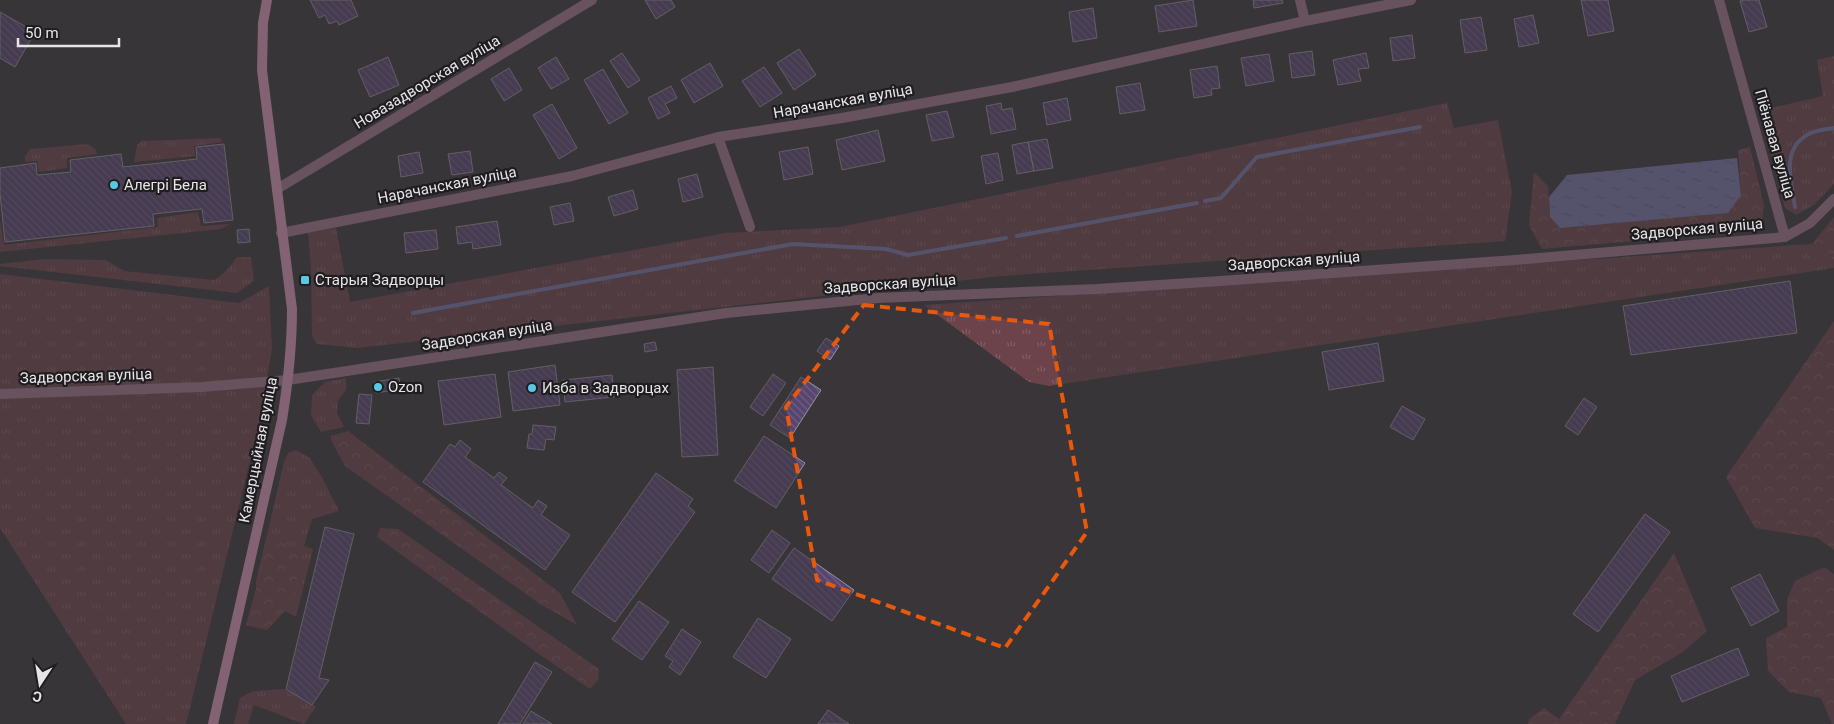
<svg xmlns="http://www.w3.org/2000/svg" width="1834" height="724" viewBox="0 0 1834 724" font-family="Roboto,sans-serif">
<defs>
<pattern id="grass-tufts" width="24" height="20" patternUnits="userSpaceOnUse" patternTransform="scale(1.25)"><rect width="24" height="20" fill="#6c434a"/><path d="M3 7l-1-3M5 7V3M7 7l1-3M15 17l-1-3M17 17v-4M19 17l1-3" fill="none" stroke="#815e64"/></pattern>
<pattern id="forest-crowns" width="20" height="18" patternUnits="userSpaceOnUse" patternTransform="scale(1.25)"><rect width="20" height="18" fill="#6c434a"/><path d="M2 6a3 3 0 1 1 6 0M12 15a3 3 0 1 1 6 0" fill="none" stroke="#815e64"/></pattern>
<pattern id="water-ripples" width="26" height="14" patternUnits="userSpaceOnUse" patternTransform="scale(1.25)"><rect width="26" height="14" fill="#7778a8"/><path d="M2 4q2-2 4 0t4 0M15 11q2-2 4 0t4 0" fill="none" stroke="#636481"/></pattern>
<pattern id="building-back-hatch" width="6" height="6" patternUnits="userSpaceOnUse" patternTransform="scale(1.25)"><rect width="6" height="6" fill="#57446f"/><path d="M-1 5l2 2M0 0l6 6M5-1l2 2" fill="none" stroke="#6f5f84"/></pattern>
</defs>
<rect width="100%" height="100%" fill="#393539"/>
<path fill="url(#grass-tufts)" d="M 1834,56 L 1834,184 L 1815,204 L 1796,215 L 1785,208 L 1759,111 L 1823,96 L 1817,60 Z
M 1447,103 L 1454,128 L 1498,120 L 1512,192 L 1505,241 L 1002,276 L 357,348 L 317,344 L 312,336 L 311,268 L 308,233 L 336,228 L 350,302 L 726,233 L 840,227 Z
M 221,138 L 222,142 L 194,146 L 195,156 L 134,162 L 137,145 L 142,141 Z
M 88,144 L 95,149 L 97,154 L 67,158 L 67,168 L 39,172 L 37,161 L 25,162 L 25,156 L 30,149 Z
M 198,212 L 201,226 L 230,224 L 221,229 L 0,252 L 0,219 L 4,245 L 158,227 L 157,218 Z
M 1812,244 L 1834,257 L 1834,268 L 1049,386 L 1029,382 L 924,305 Z
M 237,257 L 251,257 L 254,281 L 237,293 L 0,266 L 0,264 L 45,259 L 106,260 L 124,271 L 215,280 L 227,270 Z
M 0,274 L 239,303 L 269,286 L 272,349 L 261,415 L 186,724 L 126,724 L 0,528 Z
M 346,378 L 346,390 L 338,400 L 337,413 L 344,427 L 321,432 L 311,416 L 312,395 L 325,382 Z
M 296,450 L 310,458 L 323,479 L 339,511 L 312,519 L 304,546 L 313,549 L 296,617 L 285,611 L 256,590 L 256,581 L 284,462 L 288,453 Z
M 286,689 L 316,707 L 304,724 L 254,705 L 248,724 L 234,724 L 240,698 L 253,691 Z"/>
<path fill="url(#forest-crowns)" d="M 1750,147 L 1764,205 L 1761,230 L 1542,249 L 1529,225 L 1534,172 L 1548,186 L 1550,217 L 1741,195 L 1738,150 Z
M 1834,217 L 1834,257 L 1812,244 Z
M 1834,321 L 1834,550 L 1818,538 L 1755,528 L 1726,477 Z
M 348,431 L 560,593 L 577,625 L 540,604 L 345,466 L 331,440 L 331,436 Z
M 380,528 L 398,529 L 599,669 L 598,680 L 590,689 L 536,652 L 377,537 Z
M 277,537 L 298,555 L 296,591 L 285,611 L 267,630 L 246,625 L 268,545 Z
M 1674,553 L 1707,631 L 1683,652 L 1635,680 L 1615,724 L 1528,724 L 1529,719 L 1544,708 L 1559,719 Z
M 1824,567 L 1834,574 L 1834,724 L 1832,724 L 1821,698 L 1789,692 L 1768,671 L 1766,638 L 1787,627 L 1787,599 L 1795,581 Z"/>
<path fill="url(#water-ripples)" d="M 1737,158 L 1741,195 L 1728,213 L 1560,228 L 1550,217 L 1549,197 L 1567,175 Z"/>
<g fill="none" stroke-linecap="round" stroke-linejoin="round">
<path stroke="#7778a8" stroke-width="4" d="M 1205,201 L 1221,198 L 1257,157 L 1420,127
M 1795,207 C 1791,181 1780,147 1811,133 C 1817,130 1827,129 1834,128
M 1017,236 L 1197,203
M 413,313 L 793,244 L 886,249 L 908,255 L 1006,238"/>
</g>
<path fill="url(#building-back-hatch)" stroke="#959398" d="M 310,0 L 351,0 L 358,16 L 339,25 L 337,21 L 329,24 L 325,15 L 319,18 Z
M 645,0 L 671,0 L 675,7 L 656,19 Z
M 1193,0 L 1197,26 L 1159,32 L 1155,6 Z
M 1253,0 L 1282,0 L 1283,3 L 1254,8 Z
M 1581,0 L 1608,0 L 1614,31 L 1588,36 Z
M 1744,0 L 1759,0 L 1767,27 L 1749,32 L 1740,1 Z
M 1093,8 L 1097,38 L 1073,42 L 1069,12 Z
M 0,12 L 35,32 L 15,67 L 0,58 Z
M 1533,15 L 1539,43 L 1519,47 L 1514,19 Z
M 1481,17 L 1487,50 L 1465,53 L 1460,20 Z
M 1412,35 L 1415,58 L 1393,61 L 1390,38 Z
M 799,49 L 816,75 L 794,90 L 777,63 Z
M 1312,51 L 1315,75 L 1292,78 L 1289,54 Z
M 622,53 L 640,80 L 628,88 L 610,61 Z
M 1366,53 L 1369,68 L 1358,69 L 1361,81 L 1338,85 L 1333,60 Z
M 1269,54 L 1274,81 L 1246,86 L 1241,58 Z
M 388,57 L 399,85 L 370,97 L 358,70 Z
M 556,57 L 569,79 L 551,89 L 538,68 Z
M 710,63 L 723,86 L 694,103 L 681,80 Z
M 1217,66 L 1220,88 L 1211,89 L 1212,95 L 1194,98 L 1190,70 Z
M 764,67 L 782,93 L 760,107 L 742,81 Z
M 509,68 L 522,90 L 504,101 L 491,79 Z
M 603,69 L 628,113 L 609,124 L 584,80 Z
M 1140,83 L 1145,110 L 1120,114 L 1116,87 Z
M 671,86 L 677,98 L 665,104 L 670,113 L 658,119 L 648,98 Z
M 1067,98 L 1071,120 L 1047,125 L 1043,103 Z
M 1001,103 L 1002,110 L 1012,108 L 1016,129 L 991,134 L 986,106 Z
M 552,104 L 577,148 L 559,159 L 533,115 Z
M 947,111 L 954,137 L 932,141 L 926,115 Z
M 878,130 L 885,161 L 842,170 L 836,140 Z
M 1047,139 L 1053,168 L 1034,171 L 1028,142 Z
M 1028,142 L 1034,171 L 1017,174 L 1012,145 Z
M 224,144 L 233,220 L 204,223 L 202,209 L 153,214 L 154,226 L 5,242 L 0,194 L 0,168 L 36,163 L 37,175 L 71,172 L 70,160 L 121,154 L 123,167 L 197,159 L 196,147 Z
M 808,147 L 813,174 L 784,180 L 779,152 Z
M 470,151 L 473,172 L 452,175 L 448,154 Z
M 419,152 L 423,173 L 401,177 L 398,156 Z
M 998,153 L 1003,180 L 986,184 L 981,156 Z
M 697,174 L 703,197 L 683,202 L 678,179 Z
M 633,190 L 638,209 L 614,216 L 608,197 Z
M 570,203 L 574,221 L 554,225 L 550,207 Z
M 497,221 L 501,245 L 473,249 L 472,242 L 458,244 L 456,227 Z
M 249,229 L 250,242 L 238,243 L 237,230 Z
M 436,230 L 438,249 L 406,253 L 404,233 Z
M 1790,281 L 1797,333 L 1631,355 L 1623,306 Z
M 826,338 L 839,346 L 830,360 L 817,351 Z
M 655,342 L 657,350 L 645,352 L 644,344 Z
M 1378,343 L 1384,381 L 1329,390 L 1322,352 Z
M 555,365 L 560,405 L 513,411 L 508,372 Z
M 713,367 L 718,455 L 682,457 L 677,370 Z
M 495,374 L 501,417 L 444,425 L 438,381 Z
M 773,374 L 786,383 L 763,416 L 750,407 Z
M 612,375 L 614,397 L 565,402 L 563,380 Z
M 801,377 L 821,390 L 790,438 L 770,425 Z
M 399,378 L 400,389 L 376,393 L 374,382 Z
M 359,394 L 372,395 L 369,424 L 356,423 Z
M 1584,398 L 1597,407 L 1578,435 L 1565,426 Z
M 1402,406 L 1425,419 L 1413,440 L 1390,427 Z
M 533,425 L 556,427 L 554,440 L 546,439 L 544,450 L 527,448 L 529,434 L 532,434 Z
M 764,436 L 805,463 L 776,508 L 734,481 Z
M 460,440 L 471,449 L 465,457 L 494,478 L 499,472 L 507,478 L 501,485 L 533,508 L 538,500 L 547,506 L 541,515 L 570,535 L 545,570 L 423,482 L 450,444 L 455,447 Z
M 656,473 L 693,499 L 688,506 L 695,512 L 615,622 L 572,592 Z
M 1645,514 L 1670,532 L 1598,632 L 1573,614 Z
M 325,527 L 354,534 L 319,678 L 329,680 L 312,705 L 286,689 Z
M 772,530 L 790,543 L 769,573 L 751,560 Z
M 794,548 L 854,590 L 832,621 L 772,579 Z
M 1760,574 L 1779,611 L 1751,626 L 1731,588 Z
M 639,601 L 669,622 L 642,660 L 612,639 Z
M 758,618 L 791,639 L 766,678 L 733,657 Z
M 682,629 L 701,642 L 680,675 L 669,667 L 673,661 L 665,656 Z
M 1738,648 L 1749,675 L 1682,702 L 1671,676 Z
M 535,662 L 552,672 L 520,724 L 498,724 Z
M 828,710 L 849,724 L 818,724 Z
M 531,711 L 552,724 L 523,724 Z"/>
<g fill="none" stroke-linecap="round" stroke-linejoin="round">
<path stroke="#a0768b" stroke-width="10" d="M 1300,0 L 1305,21
M 1719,0 L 1785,237 L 1810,223 L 1834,199
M 718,137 L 750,227
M 277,189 L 592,0
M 281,233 L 572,176 L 718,137 L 842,118 L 1012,87 L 1305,21 L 1411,0
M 0,394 L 202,387 L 288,380 L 726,313 L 878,298 L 1097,289 L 1221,281 L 1515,260 L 1785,237"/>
<path stroke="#db99bb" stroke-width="10" d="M 213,724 L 282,420 C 288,383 292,347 292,309 L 262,70 L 263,23 L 267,0"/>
</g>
<path d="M0 0H1834V724H0ZM 864,305 L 1049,324 L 1087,532 L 1005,648 L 817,580 L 786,407 Z" fill="#393539" fill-opacity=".55" fill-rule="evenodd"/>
<path fill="none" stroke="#e8590c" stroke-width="4" stroke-dasharray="10 6" stroke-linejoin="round" d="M 864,305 L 1049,324 L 1087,532 L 1005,648 L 817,580 L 786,407 Z"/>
<g fill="#59c8e5" stroke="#1f1d1f" stroke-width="2">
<circle cx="114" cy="185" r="5"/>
<rect x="300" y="275" width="10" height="10" rx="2.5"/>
<circle cx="378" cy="387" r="5"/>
<circle cx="532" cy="388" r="5"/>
</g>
<g text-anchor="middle" stroke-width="4.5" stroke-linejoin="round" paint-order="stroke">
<g font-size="15" fill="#e8e5e8" stroke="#1f1d1f">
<text transform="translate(427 82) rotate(-31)" y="5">Новазадворская вуліца</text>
<text transform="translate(843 101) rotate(-10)" y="5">Нарачанская вуліца</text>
<text transform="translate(1775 144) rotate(74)" y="5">Піёнавая вуліца</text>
<text transform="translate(447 185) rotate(-11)" y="5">Нарачанская вуліца</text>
<text transform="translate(1697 229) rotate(-5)" y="5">Задворская вуліца</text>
<text transform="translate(1294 261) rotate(-4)" y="5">Задворская вуліца</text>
<text transform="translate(890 284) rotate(-4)" y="5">Задворская вуліца</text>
<text transform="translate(487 335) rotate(-9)" y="5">Задворская вуліца</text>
<text transform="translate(86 376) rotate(-2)" y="5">Задворская вуліца</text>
<text transform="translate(258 450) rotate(-79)" y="5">Камерцыйная вуліца</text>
</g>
<g font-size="15" fill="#e8e5e8" stroke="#1f1d1f" text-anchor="start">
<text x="124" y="190">Алегрі Бела</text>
<text x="315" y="285">Старыя Задворцы</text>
<text x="388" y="392">Ozon</text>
<text x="542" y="393">Изба в Задворцах</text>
</g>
</g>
<g transform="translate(40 684) rotate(192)" stroke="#1f1d1f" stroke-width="4" paint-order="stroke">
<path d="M0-4L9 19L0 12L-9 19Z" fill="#e8e5e8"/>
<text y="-8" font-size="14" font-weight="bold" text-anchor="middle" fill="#e8e5e8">С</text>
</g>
<path d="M18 38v8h101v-8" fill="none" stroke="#e8e5e8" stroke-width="2.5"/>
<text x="25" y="38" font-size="15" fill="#e8e5e8" stroke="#1f1d1f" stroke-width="4" paint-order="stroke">50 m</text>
</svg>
